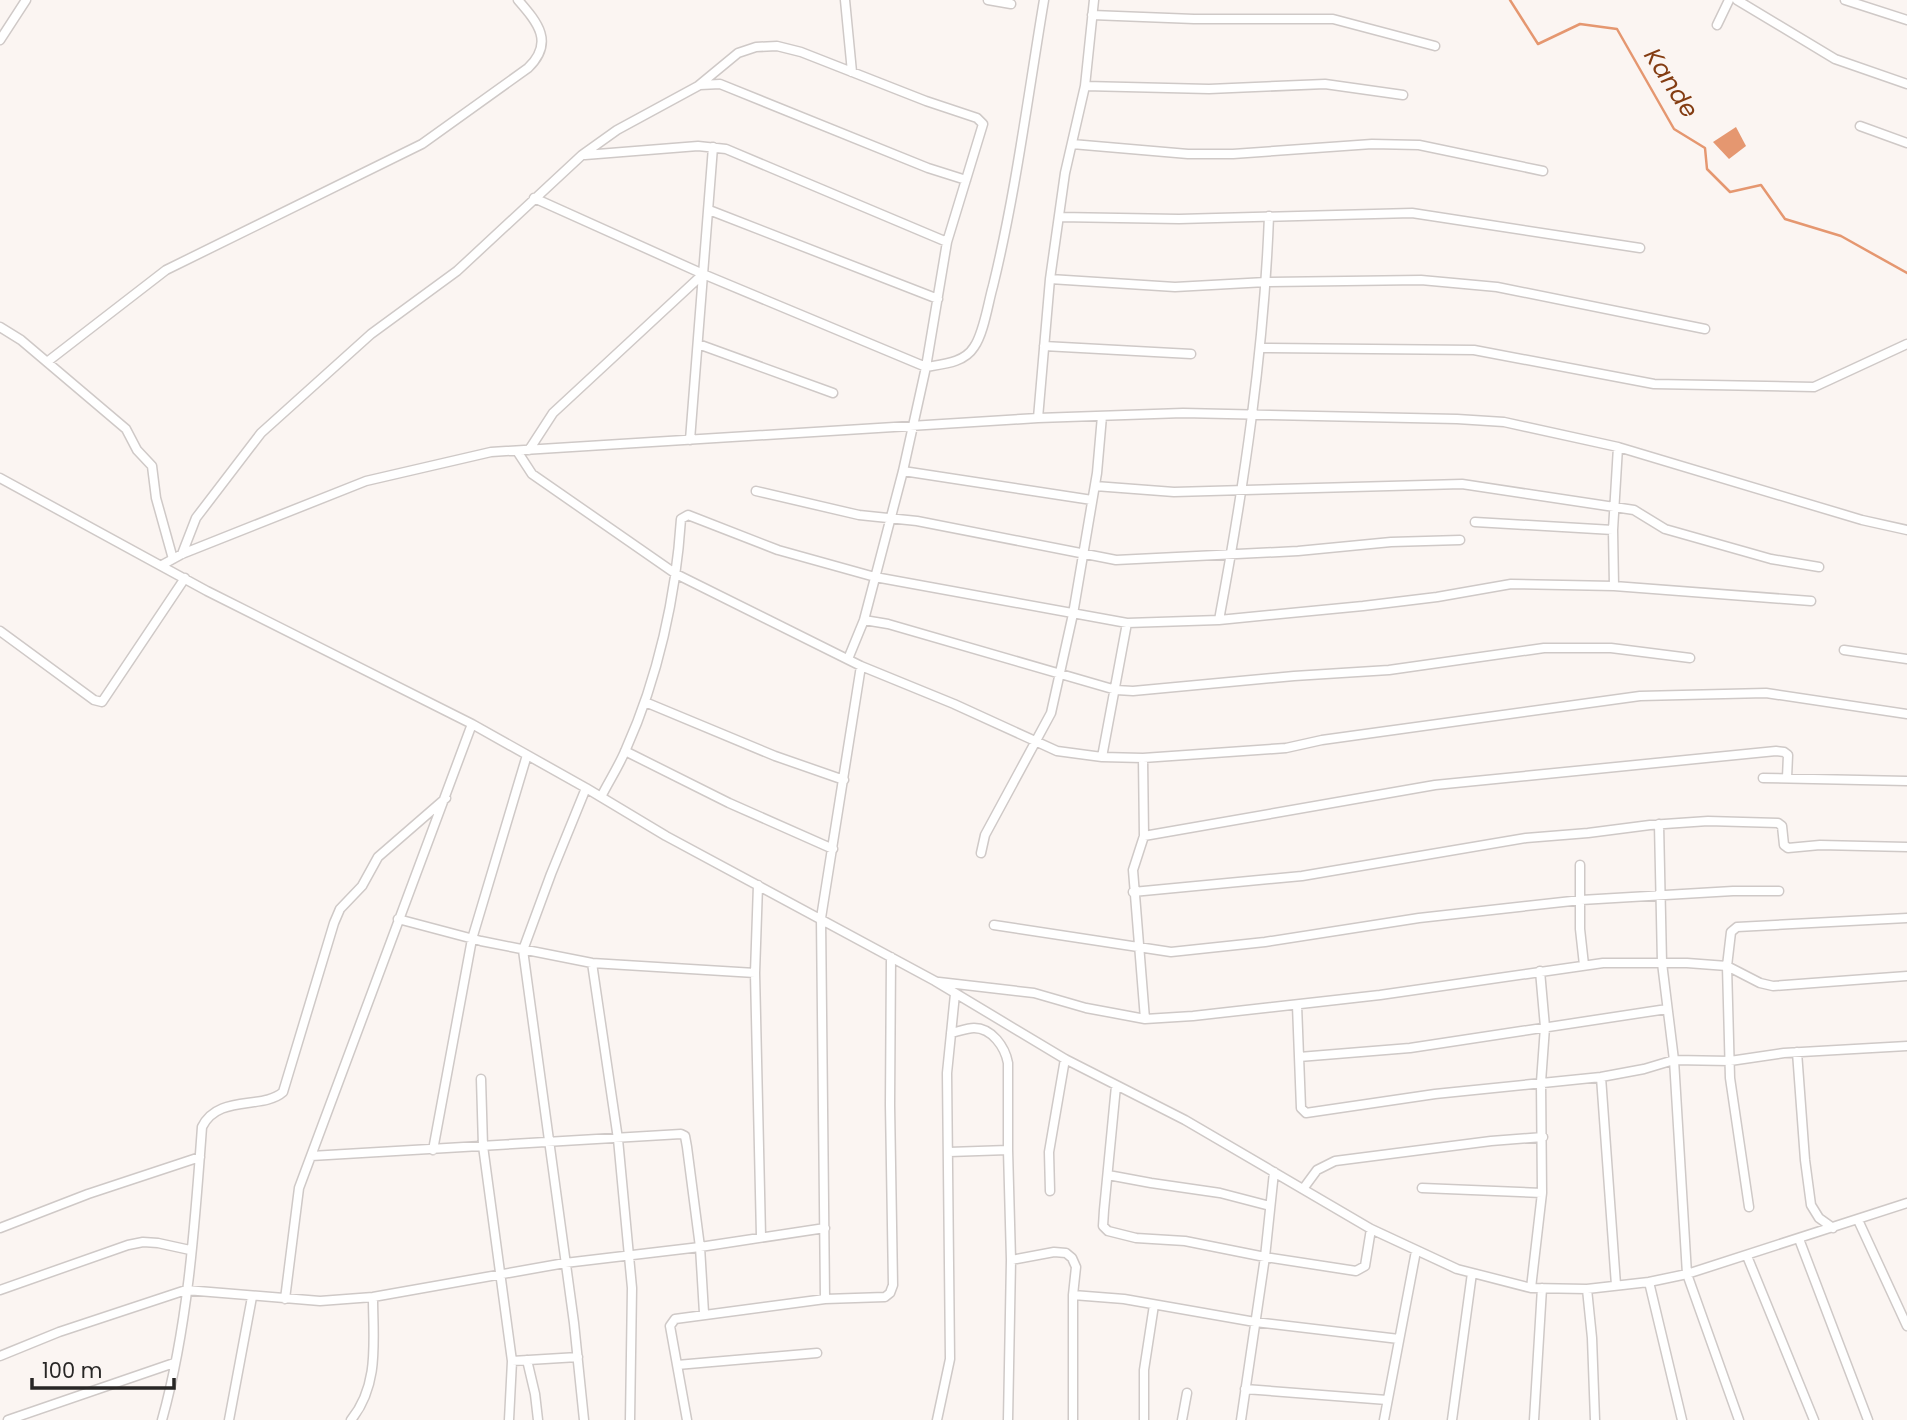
<svg xmlns="http://www.w3.org/2000/svg" width="1907" height="1420" viewBox="0 0 1907 1420" font-family="Poppins,sans-serif">
<rect width="100%" height="100%" fill="#fbf5f2"/>
<path fill="#e59770" d="M 1736,127 L 1746,146 L 1729,159 L 1713,142 Z"/>
<g fill="none" stroke-linecap="round" stroke-linejoin="round">
<path stroke="#e59770" stroke-width="2.5" d="M 1510,0 L 1538,44 L 1580,24 L 1617,29 L 1674,129 L 1705,148 L 1707,169 L 1730,192 L 1761,185 L 1785,219 L 1841,236 L 1907,273"/>
<defs>
<path id="street" d="M 845,0 L 852,72
M 988,0 L 1011,4
M 1737,0 L 1835,59 L 1907,84
M 1845,0 L 1907,20
M 1092,15 L 1194,19 L 1333,19 L 1435,46
M 1717,25 L 1729,0
M 0,40 L 26,0
M 700,85 L 720,84 L 928,168 L 966,180
M 1085,86 L 1209,89 L 1325,84 L 1403,95
M 1860,126 L 1907,143
M 1072,144 L 1188,154 L 1233,154 L 1372,144 L 1419,145 L 1543,171
M 585,155 L 698,146 L 726,149 L 947,242
M 534,198 L 703,274 L 926,367 C 943,364 964,363 974,347 C 984,333 988,303 993,286 C 1016,192 1028,95 1044,0
M 709,210 L 938,299
M 1059,217 L 1179,219 L 1412,213 L 1640,248
M 1050,279 L 1175,287 L 1266,282 L 1421,280 L 1497,287 L 1705,329
M 0,327 L 21,340 L 126,429 L 137,450 L 152,466 L 156,498 L 173,559
M 698,344 L 833,393
M 1044,346 L 1191,354
M 1261,348 L 1474,350 L 1654,384 L 1814,387 L 1907,344
M 47,362 L 166,270 L 422,144 L 528,68 C 555,42 537,22 518,0
M 1038,418 L 1050,279 L 1065,173 L 1085,86 L 1094,0
M 690,440 L 713,147
M 529,450 L 553,413 L 703,274
M 517,451 L 532,474 L 676,574 L 861,666 L 954,704 L 1057,751 L 1102,757 L 1143,758 L 1286,748 L 1322,740 L 1640,696 L 1766,693 L 1907,714
M 903,471 L 1092,500
M 0,478 L 207,591 L 472,724 L 586,788 L 666,836 L 935,981 L 1065,1059 L 1185,1120 L 1371,1229 L 1457,1269 L 1531,1288 L 1587,1289 L 1649,1282 L 1687,1274 L 1907,1203
M 1095,486 L 1174,492 L 1462,484 L 1634,510 L 1665,529 L 1771,559 L 1819,567
M 756,491 L 859,515 L 917,521 L 1116,560 L 1298,551 L 1391,542 L 1460,540
M 1475,522 L 1613,530
M 182,554 L 196,518 L 261,433 L 371,334 L 457,271 L 582,155 L 617,130 L 698,86 L 738,53 L 756,47 L 777,46 L 801,52 L 926,101 L 977,118 L 983,124 L 947,242 L 926,367 L 903,471 L 864,620 L 848,659
M 162,565 L 182,554 L 366,481 L 491,452 L 1038,418 L 1183,413 L 1457,419 L 1504,422 L 1618,447 L 1862,520 L 1907,530
M 1614,586 L 1613,530 L 1618,447
M 864,620 L 888,624 L 1116,690 L 1133,691 L 1294,676 L 1389,670 L 1544,648 L 1611,648 L 1690,658
M 1219,620 C 1244,486 1264,351 1269,216
M 0,631 L 94,700 L 102,702 L 185,578
M 1844,650 L 1907,659
M 645,702 L 775,756 L 844,780
M 625,751 L 729,803 L 833,849
M 1102,757 L 1127,623
M 1143,758 L 1144,836 L 1133,870 L 1145,1019
M 1763,778 L 1907,781
M 601,797 C 609,781 619,766 626,749 C 658,678 676,596 681,519 L 688,515 L 778,550 L 875,577 L 1127,623 L 1219,620 L 1363,606 L 1437,597 L 1511,584 L 1614,586 L 1811,601
M 1659,824 L 1662,963 L 1674,1060 L 1687,1274 L 1739,1420
M 1144,836 L 1435,785 L 1776,751 L 1784,752 L 1788,755 L 1787,778
M 981,853 L 985,835 L 1051,713 L 1073,614 L 1097,473 L 1102,416
M 1580,865 L 1580,929 L 1584,965
M 758,885 L 755,973 L 761,1236
M 1133,892 L 1302,876 L 1526,838 L 1588,833 L 1650,825 L 1708,821 L 1778,823 L 1782,826 L 1784,845 L 1788,848 L 1820,845 L 1907,847
M 398,919 L 481,941 L 592,963 L 755,973
M 994,925 L 1171,952 L 1265,942 L 1419,918 L 1581,900 L 1733,891 L 1779,891
M 592,963 L 618,1139 L 632,1288 L 630,1420
M 939,982 L 1034,993 L 1086,1008 L 1145,1019 L 1193,1016 L 1380,995 L 1603,963 L 1687,963 L 1727,966 L 1760,983 L 1773,986 L 1907,976
M 1297,1005 L 1301,1108 L 1306,1113 L 1435,1094 L 1601,1077 L 1644,1069 L 1674,1060 L 1730,1061 L 1784,1053 L 1907,1046
M 951,1033 C 958,1032 966,1028 974,1028 C 992,1028 1005,1047 1008,1063 L 1008,1150
M 1797,1052 L 1805,1160 L 1811,1205 L 1819,1218 L 1833,1228
M 1299,1057 L 1410,1048 L 1667,1009
M 1601,1077 L 1616,1285
M 481,1079 L 483,1146 L 512,1361 L 509,1420
M 1116,1086 L 1104,1210 L 1103,1226 L 1108,1231 L 1136,1238 L 1185,1241 L 1265,1257 L 1356,1271 L 1365,1266 L 1371,1229
M 433,1150 L 472,939 L 527,755
M 949,1152 L 1008,1150 L 1011,1260 L 1008,1420
M 311,1156 L 681,1134 L 685,1136 L 687,1147 L 700,1247 L 704,1313
M 1108,1175 L 1151,1183 L 1220,1193 L 1270,1206
M 1422,1188 L 1542,1193
M 1303,1189 L 1317,1170 L 1335,1161 L 1491,1141 L 1543,1137
M 1050,1191 L 1049,1152 L 1065,1059
M 1749,1207 L 1730,1078 L 1727,966 L 1731,932 L 1737,927 L 1907,918
M 1858,1220 L 1907,1326
M 0,1228 L 88,1194 L 200,1157
M 1799,1239 L 1868,1420
M 1747,1256 L 1814,1420
M 1011,1260 L 1054,1252 L 1066,1253 L 1072,1258 L 1076,1267 L 1073,1295 L 1073,1420
M 1649,1282 L 1682,1420
M 1531,1288 L 1542,1193 L 1541,1082 L 1545,1027 L 1540,971
M 1587,1289 L 1592,1338 L 1595,1420
M 0,1290 L 128,1245 L 143,1242 L 158,1243 L 190,1250
M 1073,1295 L 1124,1299 L 1255,1322 L 1399,1339
M 285,1299 L 299,1188 L 472,724
M 825,1299 L 821,918 L 861,666
M 0,1356 L 59,1332 L 186,1290 L 320,1301 L 373,1297 L 565,1263 L 700,1247 L 825,1228
M 527,1360 L 535,1394 L 538,1420
M 512,1361 L 578,1357
M 677,1365 L 817,1353
M 1245,1389 L 1387,1400
M 8,1420 L 174,1363
M 162,1420 C 188,1327 195,1223 202,1127 C 218,1094 263,1110 283,1092 L 334,923 L 340,909 L 362,886 L 378,857 L 446,798
M 229,1420 L 252,1297
M 351,1420 C 380,1384 373,1340 373,1297
M 584,1420 L 574,1323 L 523,950 L 551,874 L 586,788
M 687,1420 L 670,1326 L 675,1319 L 825,1299 L 885,1297 L 890,1293 L 893,1285 L 890,1105 L 891,957
M 937,1420 L 950,1359 L 947,1073 L 955,994
M 1144,1420 L 1144,1370 L 1154,1305
M 1182,1420 L 1187,1393
M 1241,1420 L 1265,1257 L 1274,1172
M 1384,1420 L 1416,1251
M 1452,1420 L 1472,1273
M 1534,1420 L 1542,1288"/>
</defs>
<use href="#street" stroke="#cfc9c7" stroke-width="11"/>
<use href="#street" stroke="#fff" stroke-width="8"/>
</g>
<g text-anchor="middle" stroke-width="5" stroke-linejoin="round" paint-order="stroke">
<g font-size="24" font-style="italic" fill="#843d13" stroke="#fbf5f2">
<text transform="translate(1671 83) rotate(57)" y="8">Kande</text>
</g>
</g>
<path d="M32 1378v10h142v-10" fill="none" stroke="#282625" stroke-width="3.5"/>
<text x="42" y="1378" font-size="21" fill="#282625" stroke="#fbf5f2" stroke-width="5" paint-order="stroke">100 m</text>
</svg>
